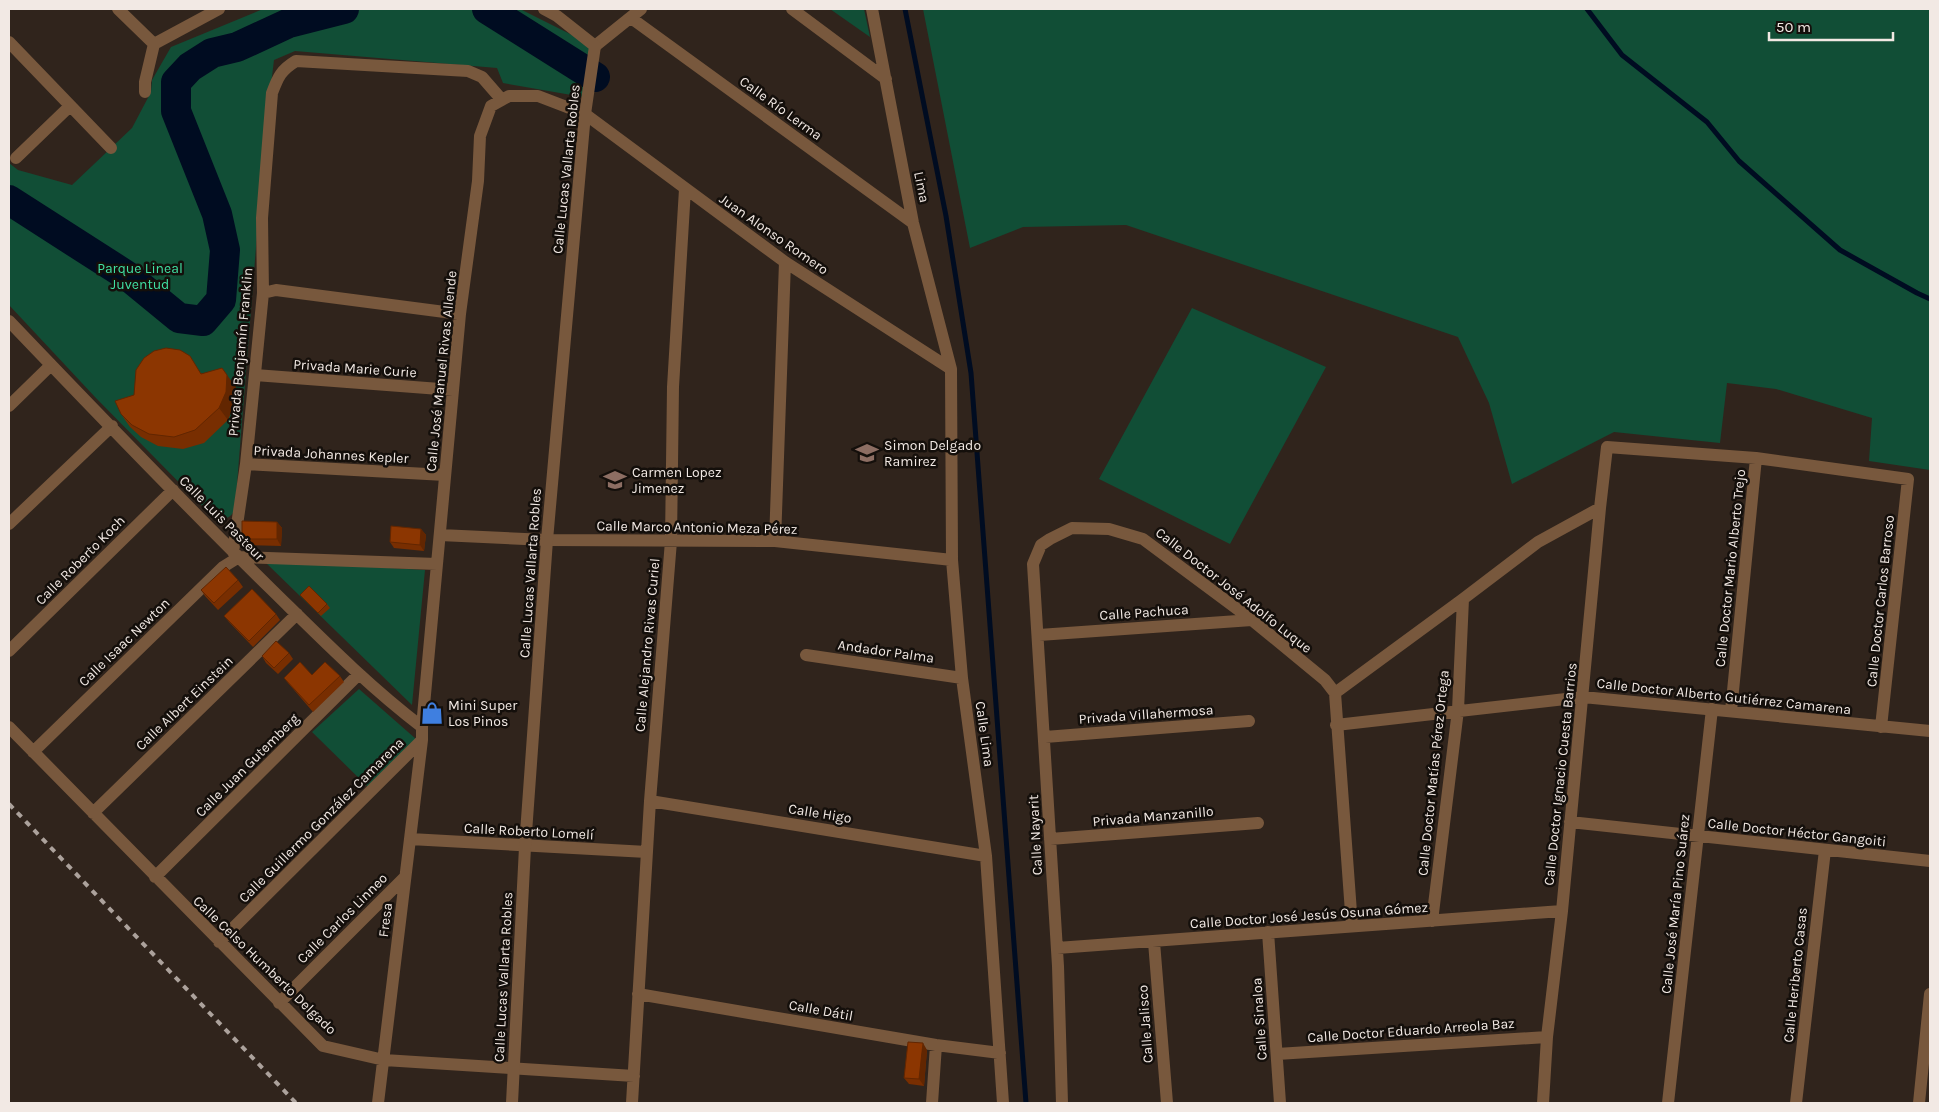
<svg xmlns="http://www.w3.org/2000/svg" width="1939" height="1112" viewBox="0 0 1939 1112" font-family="Karla,sans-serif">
<rect width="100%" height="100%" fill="#30241c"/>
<path fill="#114e36" d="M 263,9 L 520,9 L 592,45 L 583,97 L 503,83 L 497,68 L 295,51 L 274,60 L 265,135 L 235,509 C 231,518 226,519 216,520 L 95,397 L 9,305 L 9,163 L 18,170 L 72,185 L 132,128 L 151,92 L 152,80 L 171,47 Z
M 830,9 L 864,9 L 870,37 Z
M 923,9 L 1930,9 L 1930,470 L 1869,461 L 1872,418 L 1776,389 L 1727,383 L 1720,443 L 1614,432 L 1512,484 L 1489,403 L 1458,337 L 1126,225 L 1023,227 L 970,248 Z
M 1192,308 L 1326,367 L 1230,544 L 1099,479 Z
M 264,561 L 425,570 L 412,705 Z
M 359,689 L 416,739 L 368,787 L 312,732 Z"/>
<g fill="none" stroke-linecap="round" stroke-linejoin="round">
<path stroke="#000c21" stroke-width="5" d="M 905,9 L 946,216 L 971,373 L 1026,1103
M 1587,9 L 1622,55 L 1707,122 L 1739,161 L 1840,250 L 1917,293 L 1930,299"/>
<path stroke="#000c21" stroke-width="30" d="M 487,9 L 595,77
M 9,200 L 129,277 L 179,318 L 203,321 L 221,300 L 225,250 L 217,214 L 176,111 L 176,82 L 190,67 L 212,53 L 237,47 L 289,23 L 344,9"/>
<path stroke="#78583d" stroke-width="12" d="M 118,9 L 154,44
M 792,9 L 886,79
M 872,9 L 913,223 L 951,369 L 952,560 L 962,678 L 986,856 L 1003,1103
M 631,18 L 913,223
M 9,42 L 111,148
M 595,46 L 641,9
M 145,92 L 145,82 L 154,44 L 219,9
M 16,158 L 70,106
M 263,293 L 276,290 L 460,314
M 9,321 C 95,411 182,502 271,589 C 320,637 367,685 422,727
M 255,375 L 453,390
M 9,406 L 51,365
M 246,464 L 445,475
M 9,524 L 112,426
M 440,535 L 547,540 L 775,541 L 952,560
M 775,541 L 785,262
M 233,552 L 246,464 L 263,293 L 262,218 L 272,93 C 278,77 281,70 296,61 L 468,71 L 482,77 L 502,100
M 1039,635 L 1252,620
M 9,651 L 173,490
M 806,655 L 962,678
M 1335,693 L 1463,599 L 1538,542 L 1600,508
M 1731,711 L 1756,458
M 1336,725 L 1583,697 L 1930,731
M 9,727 L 323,1046 L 384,1060 L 634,1076
M 1045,737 L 1249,721
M 33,752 L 223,567 L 239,557 L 437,564
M 650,801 L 986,856
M 93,813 L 297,614
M 1570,822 L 1930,861
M 410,839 L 647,852
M 1050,839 L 1258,823
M 155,877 L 359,674
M 1432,921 L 1458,710 L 1463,599
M 1268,932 L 1280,1103
M 219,942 L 422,740
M 1154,942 L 1167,1103
M 1057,948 L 1562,911
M 638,994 L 936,1045 L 1000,1053
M 279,1003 L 405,877
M 1277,1054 L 1547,1037
M 378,1103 L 422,740 L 422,727 L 460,314 L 478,181 L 480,136 L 491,106 L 509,96 L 538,96 L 585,114 L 785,262 L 951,369
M 632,1103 L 650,801 L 671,541 L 673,387 L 685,189
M 932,1103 L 936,1045
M 1062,1103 L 1058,966 L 1033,564 L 1041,545 L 1050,539 L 1072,528 L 1109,529 L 1143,539 L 1252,620 L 1325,680 L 1335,693 L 1352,926
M 1543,1103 L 1547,1037 L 1562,911 L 1600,508 L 1607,447 L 1756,458 L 1908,479 L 1881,727
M 1668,1103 L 1712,709
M 1796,1103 L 1825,850
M 1919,1103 L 1930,994"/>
<path stroke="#78583d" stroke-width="12" d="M 512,1103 L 525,847 L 547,540 L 585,114 L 595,46 L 557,16 L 544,9"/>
<path stroke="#aca29c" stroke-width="4" stroke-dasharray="6 6" stroke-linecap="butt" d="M 9,804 L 296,1103"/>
</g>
<path fill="#782e01" d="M 202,373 L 236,387 L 234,404 L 228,420 L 204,443 L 183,449 L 158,446 L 141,437 L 130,427 L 121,414 L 134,395 Z
M 277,522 L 282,528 L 281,546 L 246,545 L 242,539 Z
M 421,529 L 426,535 L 424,551 L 394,548 L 390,542 Z
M 238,580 L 243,587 L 218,610 L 205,596 L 201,590 Z
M 300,595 L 327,604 L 330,608 L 321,616 Z
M 276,614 L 280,620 L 253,647 L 229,622 L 224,616 Z
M 289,653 L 293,659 L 278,674 L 266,663 L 262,656 Z
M 312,675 L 340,676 L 344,682 L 313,712 L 289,684 L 284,678 Z
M 927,1050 L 924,1086 L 909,1084 L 904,1078 Z"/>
<path fill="#622601" d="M 227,375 L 236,387 L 234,404 L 228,420 L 219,408 Z
M 277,522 L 282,528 L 281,546 L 277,539 Z
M 421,529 L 426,535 L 424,551 L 420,545 Z
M 923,1043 L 927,1050 L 924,1086 L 919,1079 Z"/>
<path fill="#8c3601" stroke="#622601" d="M 166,348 L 180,350 L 190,356 L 201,374 L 222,368 L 227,375 L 226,392 L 219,408 L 195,430 L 174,437 L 149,434 L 132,425 L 121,414 L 115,401 L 134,395 L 136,370 L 144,358 L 154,351 Z
M 242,521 L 277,522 L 277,539 L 242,539 Z
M 391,526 L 421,529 L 420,545 L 390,542 Z
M 226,567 L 238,580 L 214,603 L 201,590 Z
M 309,586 L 327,604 L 318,613 L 300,595 Z
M 252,589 L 276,614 L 249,641 L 224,616 Z
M 276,641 L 289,653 L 274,668 L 262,656 Z
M 300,662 L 312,675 L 325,662 L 340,676 L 309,705 L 284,678 Z
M 908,1042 L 923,1043 L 919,1079 L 904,1078 Z"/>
<defs>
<symbol id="school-bare" viewBox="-9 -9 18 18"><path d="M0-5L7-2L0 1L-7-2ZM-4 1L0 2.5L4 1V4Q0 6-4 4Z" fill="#8d6e63" stroke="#140f0b" stroke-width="2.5" paint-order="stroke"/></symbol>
<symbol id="shop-bare" viewBox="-9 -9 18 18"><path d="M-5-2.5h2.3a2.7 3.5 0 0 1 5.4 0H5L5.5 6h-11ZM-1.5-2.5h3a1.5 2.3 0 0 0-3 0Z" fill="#3f7fe0" stroke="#140f0b" stroke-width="2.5" paint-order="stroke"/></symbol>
</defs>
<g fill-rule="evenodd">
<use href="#school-bare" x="851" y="437" width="32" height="32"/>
<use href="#school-bare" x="599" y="464" width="32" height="32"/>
<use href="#shop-bare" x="416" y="697" width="32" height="32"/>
</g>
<g text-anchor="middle" stroke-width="5" stroke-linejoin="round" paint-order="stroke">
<g font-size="14" fill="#f2e9e4" stroke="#140f0b">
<text transform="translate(781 108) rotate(36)" y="5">Calle Río Lerma</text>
<text transform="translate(566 169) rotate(-84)" y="5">Calle Lucas Vallarta Robles</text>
<text transform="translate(922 187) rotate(79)" y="5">Lima</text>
<text transform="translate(774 234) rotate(35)" y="5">Juan Alonso Romero</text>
<text transform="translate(240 352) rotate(-85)" y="5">Privada Benjamín Franklin</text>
<text transform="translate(355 368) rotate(4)" y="5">Privada Marie Curie</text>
<text transform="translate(441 371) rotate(-84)" y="5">Calle José Manuel Rivas Allende</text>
<text transform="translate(331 454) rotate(3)" y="5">Privada Johannes Kepler</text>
<text transform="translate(222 518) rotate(45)" y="5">Calle Luis Pasteur</text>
<text transform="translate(697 527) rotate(1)" y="5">Calle Marco Antonio Meza Pérez</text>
<text transform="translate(80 560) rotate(-45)" y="5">Calle Roberto Koch</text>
<text transform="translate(1730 568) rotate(-84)" y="5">Calle Doctor Mario Alberto Trejo</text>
<text transform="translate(530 573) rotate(-86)" y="5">Calle Lucas Vallarta Robles</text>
<text transform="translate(1234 590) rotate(38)" y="5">Calle Doctor José Adolfo Luque</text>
<text transform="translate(1880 601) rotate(-84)" y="5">Calle Doctor Carlos Barroso</text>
<text transform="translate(1144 612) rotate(-4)" y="5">Calle Pachuca</text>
<text transform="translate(124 642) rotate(-44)" y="5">Calle Isaac Newton</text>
<text transform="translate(647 645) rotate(-85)" y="5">Calle Alejandro Rivas Curiel</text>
<text transform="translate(886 651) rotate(8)" y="5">Andador Palma</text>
<text transform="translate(1724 696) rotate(6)" y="5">Calle Doctor Alberto Gutiérrez Camarena</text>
<text transform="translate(184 703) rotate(-44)" y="5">Calle Albert Einstein</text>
<text transform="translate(1146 714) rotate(-4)" y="5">Privada Villahermosa</text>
<text transform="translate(985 734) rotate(82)" y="5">Calle Lima</text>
<text transform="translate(247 765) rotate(-45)" y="5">Calle Juan Gutemberg</text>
<text transform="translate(1433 773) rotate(-84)" y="5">Calle Doctor Matías Pérez Ortega</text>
<text transform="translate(1560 774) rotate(-84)" y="5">Calle Doctor Ignacio Cuesta Barrios</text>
<text transform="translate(820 813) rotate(9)" y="5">Calle Higo</text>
<text transform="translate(1153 816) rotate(-5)" y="5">Privada Manzanillo</text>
<text transform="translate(321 820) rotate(-45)" y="5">Calle Guillermo González Camarena</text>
<text transform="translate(529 831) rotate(3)" y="5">Calle Roberto Lomelí</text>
<text transform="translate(1797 832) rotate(6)" y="5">Calle Doctor Héctor Gangoiti</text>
<text transform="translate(1035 835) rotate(-93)" y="5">Calle Nayarit</text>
<text transform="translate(1675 904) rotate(-84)" y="5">Calle José María Pino Suárez</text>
<text transform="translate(1309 915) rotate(-4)" y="5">Calle Doctor José Jesús Osuna Gómez</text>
<text transform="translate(342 918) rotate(-45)" y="5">Calle Carlos Linneo</text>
<text transform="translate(385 920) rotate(-83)" y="5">Fresa</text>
<text transform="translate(265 965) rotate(44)" y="5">Calle Celso Humberto Delgado</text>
<text transform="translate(1795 975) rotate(-84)" y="5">Calle Heriberto Casas</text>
<text transform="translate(503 977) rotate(-87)" y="5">Calle Lucas Vallarta Robles</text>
<text transform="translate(821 1010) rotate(10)" y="5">Calle Dátil</text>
<text transform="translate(1259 1019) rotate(-94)" y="5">Calle Sinaloa</text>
<text transform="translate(1145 1024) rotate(-94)" y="5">Calle Jalisco</text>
<text transform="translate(1411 1030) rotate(-4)" y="5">Calle Doctor Eduardo Arreola Baz</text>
</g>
<g font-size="14" fill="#41e1a3" stroke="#140f0b">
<text x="140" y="273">Parque Lineal<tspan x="140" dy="16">Juventud</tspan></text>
</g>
<g font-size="14" fill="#f2e9e4" stroke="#140f0b" text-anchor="start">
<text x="884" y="450">Simon Delgado<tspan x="884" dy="16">Ramirez</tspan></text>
<text x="632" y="477">Carmen Lopez<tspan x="632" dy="16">Jimenez</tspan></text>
<text x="448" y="710">Mini Super<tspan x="448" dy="16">Los Pinos</tspan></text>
</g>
</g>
<rect width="1939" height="1112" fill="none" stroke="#f2e9e4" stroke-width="20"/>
<path d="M1769 32v8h124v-8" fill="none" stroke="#f2e9e4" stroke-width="2.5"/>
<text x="1776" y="32" font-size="15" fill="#f2e9e4" stroke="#140f0b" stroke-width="4" paint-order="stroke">50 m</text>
</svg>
